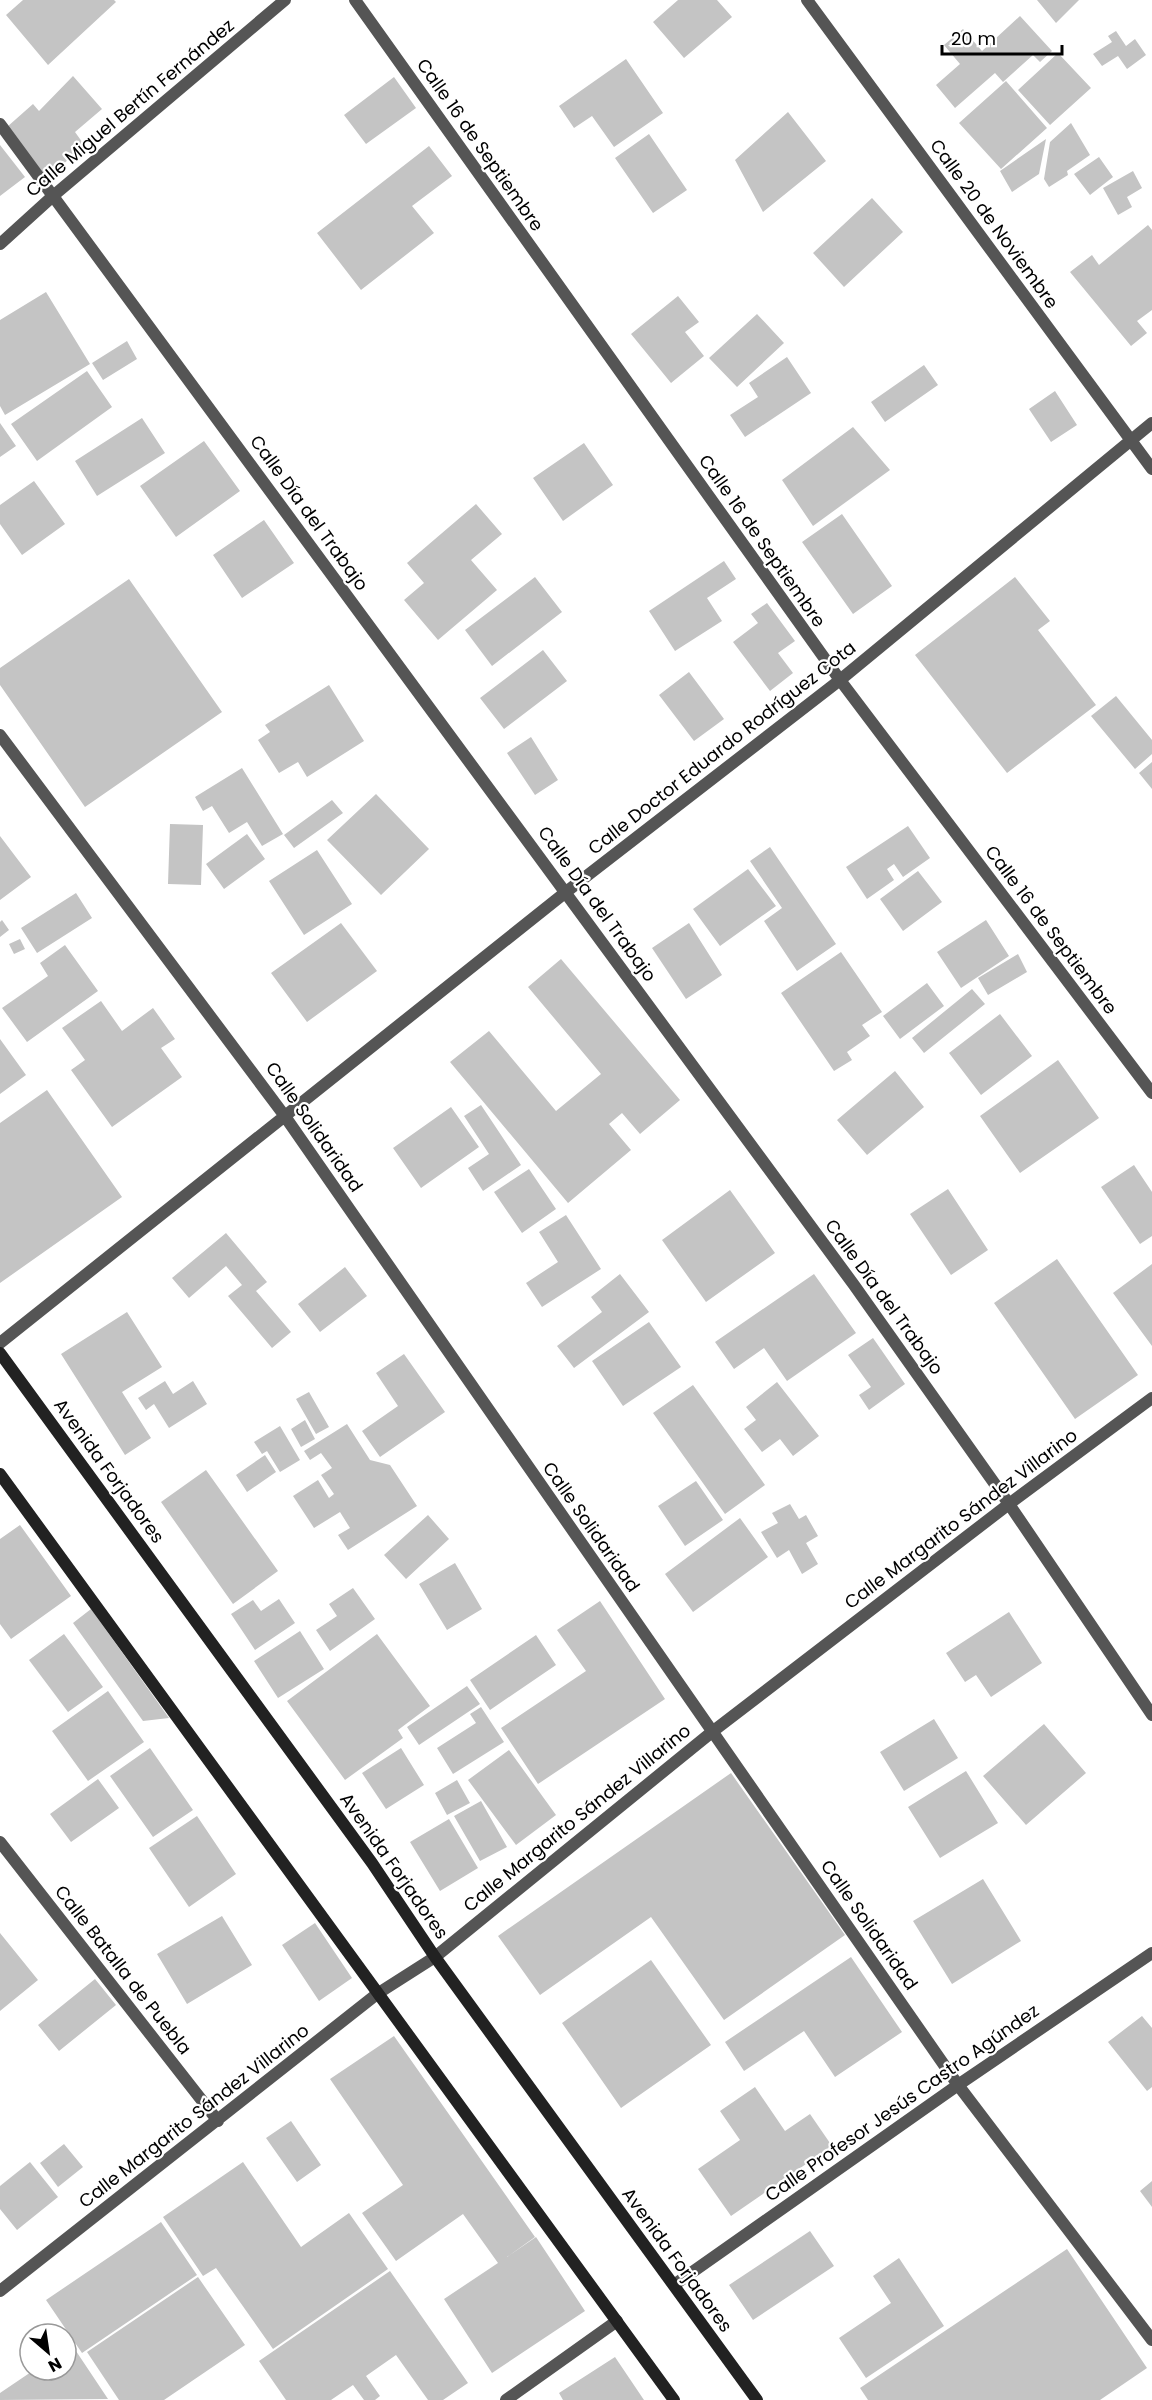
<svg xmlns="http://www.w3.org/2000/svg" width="1152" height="2400" viewBox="0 0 1152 2400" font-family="Poppins,sans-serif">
<rect width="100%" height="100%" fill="#fff"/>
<path fill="#c4c4c4" d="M 23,0 L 114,0 L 116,2 L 48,65 L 6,15 Z
M 678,0 L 717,0 L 732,17 L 684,58 L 653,22 Z
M 1037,0 L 1079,0 L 1056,23 Z
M 1020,16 L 1052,51 L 1040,62 L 1033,55 L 1003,82 L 995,73 L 955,108 L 936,85 L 960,64 L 944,45 L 963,29 L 982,51 Z
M 1116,31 L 1126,46 L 1135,39 L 1146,55 L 1127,69 L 1118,56 L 1102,66 L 1093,54 L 1112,42 L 1108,36 Z
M 1058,53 L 1091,88 L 1050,125 L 1018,90 Z
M 626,59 L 663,113 L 614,147 L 592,116 L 574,128 L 559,106 Z
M 73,76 L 102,109 L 75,132 L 85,146 L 46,178 L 7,127 L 33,104 L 39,111 Z
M 394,77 L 416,108 L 366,144 L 344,115 Z
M 1006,81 L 1047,128 L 1001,169 L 959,123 Z
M 788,112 L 826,161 L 763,212 L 735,160 Z
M 1071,123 L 1090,155 L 1067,171 L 1068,175 L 1049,187 L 1044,179 L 1050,142 Z
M 649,134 L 687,190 L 653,213 L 615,158 Z
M 1046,139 L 1039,174 L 1012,192 L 1000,171 Z
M 0,145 L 25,177 L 0,196 Z
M 429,146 L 452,176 L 412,206 L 434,233 L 361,290 L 317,233 Z
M 1099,157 L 1113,177 L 1090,195 L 1074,174 Z
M 1133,171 L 1142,188 L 1127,197 L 1132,207 L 1118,215 L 1103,188 Z
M 872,198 L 903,232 L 844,287 L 813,253 Z
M 1148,225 L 1152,230 L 1152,310 L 1137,321 L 1147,333 L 1131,346 L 1070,272 L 1092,255 L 1099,265 Z
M 46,292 L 90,364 L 5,415 L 0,406 L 0,320 Z
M 678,296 L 699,322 L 685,332 L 704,356 L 671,383 L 631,334 Z
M 757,314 L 784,343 L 737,387 L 709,358 Z
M 127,341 L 137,359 L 103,380 L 92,363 Z
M 787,357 L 811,393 L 745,437 L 730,415 L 758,397 L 749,383 Z
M 924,365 L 938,385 L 885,422 L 871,402 Z
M 87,371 L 112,407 L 37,461 L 11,424 Z
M 1055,391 L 1077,425 L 1051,442 L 1029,409 Z
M 142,418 L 165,453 L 97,496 L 75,461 Z
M 0,423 L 16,446 L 0,457 Z
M 853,427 L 890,470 L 813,526 L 782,480 Z
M 204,441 L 240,491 L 176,537 L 140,486 Z
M 584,443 L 613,485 L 563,521 L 533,478 Z
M 34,481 L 65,524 L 22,555 L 0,524 L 0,505 Z
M 476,504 L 502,534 L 471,560 L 497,590 L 438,640 L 404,600 L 424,583 L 407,563 Z
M 842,514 L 892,586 L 853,614 L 802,542 Z
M 264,520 L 294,563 L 242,598 L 213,555 Z
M 724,561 L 736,579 L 707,598 L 722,621 L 675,651 L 649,611 Z
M 535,577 L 562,612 L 492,666 L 465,630 Z
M 1015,577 L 1050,621 L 1038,630 L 1096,705 L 1007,773 L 915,655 Z
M 129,579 L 222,712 L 85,807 L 0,685 L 0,668 Z
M 767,603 L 795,641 L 778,653 L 793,673 L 770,691 L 733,642 L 758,623 L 751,614 Z
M 543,650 L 567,681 L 504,729 L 480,698 Z
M 689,672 L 724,719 L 694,741 L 659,695 Z
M 329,685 L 364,741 L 307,777 L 298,762 L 279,773 L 258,740 L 270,732 L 265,725 Z
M 1116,696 L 1152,740 L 1152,754 L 1135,769 L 1091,716 Z
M 531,737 L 558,780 L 535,795 L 507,753 Z
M 1152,762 L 1152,789 L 1139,773 Z
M 242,768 L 283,834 L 262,846 L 247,822 L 229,833 L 212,806 L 203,811 L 195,797 Z
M 376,794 L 429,849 L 381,895 L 327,840 Z
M 332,800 L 343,813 L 294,848 L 284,835 Z
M 170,824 L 203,825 L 201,885 L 168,884 Z
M 908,826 L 930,858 L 903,877 L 894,864 L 887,869 L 894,880 L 867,899 L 846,867 Z
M 247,834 L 265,859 L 224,889 L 206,864 Z
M 0,836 L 31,877 L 0,900 Z
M 770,847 L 836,944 L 797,971 L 764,921 L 782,908 L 750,861 Z
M 317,850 L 352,904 L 304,935 L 269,881 Z
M 748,869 L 776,906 L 720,946 L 693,909 Z
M 918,871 L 942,902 L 903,931 L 880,899 Z
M 76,893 L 92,918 L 37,953 L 21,928 Z
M 2,920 L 9,930 L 0,937 L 0,922 Z
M 986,920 L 1009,956 L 961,988 L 937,952 Z
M 341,923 L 377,971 L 307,1022 L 271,973 Z
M 689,923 L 722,975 L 686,999 L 652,948 Z
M 20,939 L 25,949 L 14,954 L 9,944 Z
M 65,945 L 98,991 L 27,1042 L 2,1008 L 48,976 L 40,963 Z
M 841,952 L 882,1012 L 862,1025 L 870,1036 L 847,1052 L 852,1060 L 834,1071 L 781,993 Z
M 1018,954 L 1027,972 L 988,995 L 978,978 Z
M 561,959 L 680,1100 L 640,1134 L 622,1113 L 609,1124 L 631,1150 L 568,1203 L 450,1062 L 489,1031 L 556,1111 L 601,1074 L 528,987 Z
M 927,983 L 944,1006 L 900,1039 L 883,1016 Z
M 972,989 L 985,1004 L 924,1053 L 912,1038 Z
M 101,1001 L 122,1031 L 153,1008 L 175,1039 L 161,1048 L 182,1077 L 112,1127 L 71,1070 L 85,1060 L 62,1028 Z
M 1000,1014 L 1032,1056 L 981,1095 L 949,1053 Z
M 0,1039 L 26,1075 L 0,1094 Z
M 1058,1060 L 1099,1118 L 1020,1173 L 980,1116 Z
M 895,1071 L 924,1107 L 867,1155 L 837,1120 Z
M 47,1090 L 122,1197 L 0,1283 L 0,1123 Z
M 481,1105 L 521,1165 L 483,1191 L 468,1168 L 489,1154 L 464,1116 Z
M 451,1107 L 479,1147 L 421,1188 L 393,1148 Z
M 1134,1165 L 1152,1192 L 1152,1236 L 1140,1244 L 1101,1187 Z
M 529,1169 L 556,1209 L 522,1233 L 494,1192 Z
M 948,1189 L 988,1250 L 951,1275 L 910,1214 Z
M 730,1190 L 775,1253 L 706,1302 L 662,1240 Z
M 566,1215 L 601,1269 L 542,1307 L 526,1283 L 558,1262 L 539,1232 Z
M 226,1233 L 267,1282 L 256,1291 L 291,1332 L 272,1348 L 228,1296 L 242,1285 L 226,1266 L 189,1298 L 172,1278 Z
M 1057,1259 L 1138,1375 L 1075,1419 L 994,1303 Z
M 1152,1264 L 1152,1346 L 1113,1293 Z
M 345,1267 L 367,1296 L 320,1332 L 298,1304 Z
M 620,1274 L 649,1312 L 574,1368 L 557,1346 L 602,1312 L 591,1297 Z
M 814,1274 L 856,1333 L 787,1381 L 764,1348 L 734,1369 L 715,1342 Z
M 127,1312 L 162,1367 L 122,1392 L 151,1438 L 125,1455 L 61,1354 Z
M 649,1322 L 681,1367 L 623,1406 L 592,1361 Z
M 873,1338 L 905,1384 L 869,1410 L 859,1395 L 871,1387 L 848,1355 Z
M 404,1354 L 445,1412 L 380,1457 L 362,1431 L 398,1406 L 376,1373 Z
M 165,1381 L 173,1394 L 193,1381 L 207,1404 L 169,1428 L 154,1404 L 146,1410 L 138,1398 Z
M 777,1382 L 819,1436 L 793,1456 L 780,1439 L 762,1452 L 744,1429 L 756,1420 L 746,1407 Z
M 693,1385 L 765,1485 L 725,1514 L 653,1413 Z
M 309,1392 L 329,1427 L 316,1434 L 296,1399 Z
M 305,1420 L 315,1439 L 301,1447 L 291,1429 Z
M 347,1424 L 370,1460 L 390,1465 L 417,1506 L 348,1550 L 338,1535 L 350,1528 L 340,1512 L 314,1528 L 293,1496 L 318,1480 L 329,1498 L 334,1494 L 321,1475 L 332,1468 L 321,1453 L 310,1460 L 304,1451 Z
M 280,1426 L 300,1460 L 280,1472 L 267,1451 L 262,1454 L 254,1442 Z
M 265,1455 L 276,1472 L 247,1492 L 236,1475 Z
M 206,1470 L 278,1571 L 233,1604 L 161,1502 Z
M 696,1481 L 723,1520 L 685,1546 L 658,1506 Z
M 790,1504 L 799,1519 L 806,1515 L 818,1536 L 806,1543 L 818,1564 L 802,1574 L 789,1550 L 777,1558 L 761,1532 L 778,1523 L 772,1513 Z
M 428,1515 L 449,1539 L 406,1579 L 384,1555 Z
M 740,1518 L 768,1557 L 693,1612 L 665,1574 Z
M 20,1525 L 71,1596 L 11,1639 L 0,1624 L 0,1539 Z
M 455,1563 L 482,1609 L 447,1630 L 419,1584 Z
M 353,1588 L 375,1619 L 330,1651 L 316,1630 L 337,1616 L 329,1604 Z
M 279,1599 L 295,1623 L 255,1650 L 231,1614 L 253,1600 L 261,1611 Z
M 600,1601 L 665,1699 L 538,1784 L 501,1728 L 586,1671 L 557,1630 Z
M 91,1609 L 169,1718 L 143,1721 L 73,1623 Z
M 1009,1612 L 1042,1663 L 991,1697 L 976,1675 L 965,1682 L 946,1653 Z
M 300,1631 L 324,1669 L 278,1698 L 254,1661 Z
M 64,1634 L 103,1687 L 68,1712 L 29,1660 Z
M 377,1634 L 430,1706 L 398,1730 L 403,1738 L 345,1780 L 287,1701 Z
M 536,1635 L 556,1665 L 490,1710 L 470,1680 Z
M 467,1686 L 480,1704 L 419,1745 L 407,1727 Z
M 108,1691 L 144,1742 L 88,1781 L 52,1731 Z
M 481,1707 L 504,1742 L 453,1774 L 437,1748 L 476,1723 L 470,1714 Z
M 934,1719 L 958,1758 L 904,1791 L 880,1752 Z
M 1044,1724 L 1086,1773 L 1026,1825 L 983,1776 Z
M 150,1748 L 193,1810 L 153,1837 L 110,1776 Z
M 401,1748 L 424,1785 L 386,1809 L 362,1773 Z
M 509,1750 L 556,1815 L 516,1845 L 468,1780 Z
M 966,1771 L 998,1823 L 940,1858 L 908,1807 Z
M 731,1773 L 845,1935 L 724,2020 L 651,1917 L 540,1995 L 498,1936 Z
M 98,1779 L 119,1808 L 71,1842 L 50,1814 Z
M 457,1780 L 470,1803 L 447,1815 L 435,1793 Z
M 481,1801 L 507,1847 L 480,1861 L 454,1816 Z
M 197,1816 L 236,1874 L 189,1907 L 149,1848 Z
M 449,1819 L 478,1868 L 440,1891 L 410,1842 Z
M 983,1879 L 1021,1941 L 952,1984 L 913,1921 Z
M 222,1916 L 252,1965 L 187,2004 L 157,1954 Z
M 315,1923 L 352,1978 L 319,2001 L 282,1945 Z
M 0,1933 L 38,1980 L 0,2011 Z
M 851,1957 L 902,2032 L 835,2077 L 804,2031 L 744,2071 L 725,2042 Z
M 651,1960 L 711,2045 L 621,2108 L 562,2023 Z
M 95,1979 L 116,2005 L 59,2051 L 38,2025 Z
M 1142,2016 L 1152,2028 L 1152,2087 L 1147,2091 L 1108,2042 Z
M 394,2036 L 535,2237 L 507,2257 L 536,2237 L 585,2311 L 492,2373 L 444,2299 L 498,2263 L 463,2214 L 396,2261 L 362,2213 L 403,2185 L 330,2079 Z
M 755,2087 L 785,2131 L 810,2114 L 832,2146 L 731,2216 L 698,2169 L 740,2140 L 720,2111 Z
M 291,2121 L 321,2165 L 297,2182 L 266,2138 Z
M 64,2144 L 83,2167 L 58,2187 L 40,2163 Z
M 30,2162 L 58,2197 L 17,2230 L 0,2209 L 0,2186 Z
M 243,2162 L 301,2247 L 349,2213 L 388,2269 L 273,2349 L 216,2268 L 203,2276 L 163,2217 Z
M 1152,2181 L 1152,2207 L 1140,2191 Z
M 161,2222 L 197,2275 L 82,2353 L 46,2300 Z
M 810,2231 L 834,2266 L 753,2320 L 729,2285 Z
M 1067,2249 L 1147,2368 L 1100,2400 L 868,2400 L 860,2388 Z
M 899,2258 L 944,2326 L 866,2378 L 839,2338 L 891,2303 L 873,2276 Z
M 390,2271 L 468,2383 L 443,2400 L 428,2400 L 396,2355 L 366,2376 L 380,2396 L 375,2400 L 364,2400 L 353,2385 L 331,2400 L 286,2400 L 259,2361 Z
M 198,2277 L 245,2345 L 164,2400 L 119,2400 L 87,2352 Z
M 72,2345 L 108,2399 L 0,2400 L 0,2393 L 34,2370 L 66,2370 L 66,2348 Z
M 615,2357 L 644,2400 L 563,2400 L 559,2393 Z"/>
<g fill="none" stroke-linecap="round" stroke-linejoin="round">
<path stroke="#555" stroke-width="12" d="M 355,0 L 840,680 L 1152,1093
M 807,0 L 1152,469
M 0,124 L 854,1285 L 1009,1504 L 1152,1715
M 0,244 L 53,196 L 285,0
M 0,735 L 284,1115 L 958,2085 L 1152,2340
M 0,1343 L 566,892 L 840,680 L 1152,423
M 0,1842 L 218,2121
M 674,2285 L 958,2085 L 1152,1953
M 0,2291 L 377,1994 L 435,1957 L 712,1732 L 1009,1504 L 1152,1398
M 506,2400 L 617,2321"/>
<path stroke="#222" stroke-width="12" d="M 0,1353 L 372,1863 L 435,1957 L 757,2400
M 0,1474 L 674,2400"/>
</g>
<g text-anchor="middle" stroke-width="4.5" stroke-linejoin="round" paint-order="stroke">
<g font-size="18" fill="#000" stroke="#fff">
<text transform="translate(130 108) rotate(-40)" y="6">Calle Miguel Bertín Fernández</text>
<text transform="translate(480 145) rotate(55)" y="6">Calle 16 de Septiembre</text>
<text transform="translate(994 224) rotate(54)" y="6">Calle 20 de Noviembre</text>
<text transform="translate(309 513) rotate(54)" y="6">Calle Día del Trabajo</text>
<text transform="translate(762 541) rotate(55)" y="6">Calle 16 de Septiembre</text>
<text transform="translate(722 748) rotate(-38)" y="6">Calle Doctor Eduardo Rodríguez Cota</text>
<text transform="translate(597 904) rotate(54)" y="6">Calle Día del Trabajo</text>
<text transform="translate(1051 930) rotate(53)" y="6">Calle 16 de Septiembre</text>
<text transform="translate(314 1127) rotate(55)" y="6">Calle Solidaridad</text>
<text transform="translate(884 1297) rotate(54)" y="6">Calle Día del Trabajo</text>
<text transform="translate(109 1471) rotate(54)" y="6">Avenida Forjadores</text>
<text transform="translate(961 1519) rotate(-37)" y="6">Calle Margarito Sández Villarino</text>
<text transform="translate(591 1527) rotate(55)" y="6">Calle Solidaridad</text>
<text transform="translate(577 1818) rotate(-39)" y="6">Calle Margarito Sández Villarino</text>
<text transform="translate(394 1866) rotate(55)" y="6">Avenida Forjadores</text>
<text transform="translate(869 1925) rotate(55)" y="6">Calle Solidaridad</text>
<text transform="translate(123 1970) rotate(52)" y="6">Calle Batalla de Puebla</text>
<text transform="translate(902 2103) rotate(-35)" y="6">Calle Profesor Jesús Castro Agúndez</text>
<text transform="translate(194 2116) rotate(-38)" y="6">Calle Margarito Sández Villarino</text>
<text transform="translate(677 2260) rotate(54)" y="6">Avenida Forjadores</text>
</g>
</g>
<g transform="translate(48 2352) rotate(151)"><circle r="28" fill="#ffffff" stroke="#999999" stroke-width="1.5"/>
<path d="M0-4.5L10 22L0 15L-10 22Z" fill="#000000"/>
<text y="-9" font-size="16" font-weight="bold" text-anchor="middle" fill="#000000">N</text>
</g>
<path d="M942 45v9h120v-9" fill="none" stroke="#000000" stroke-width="3"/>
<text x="951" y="45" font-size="18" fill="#000000" stroke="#ffffff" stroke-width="4.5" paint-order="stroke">20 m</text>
</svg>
